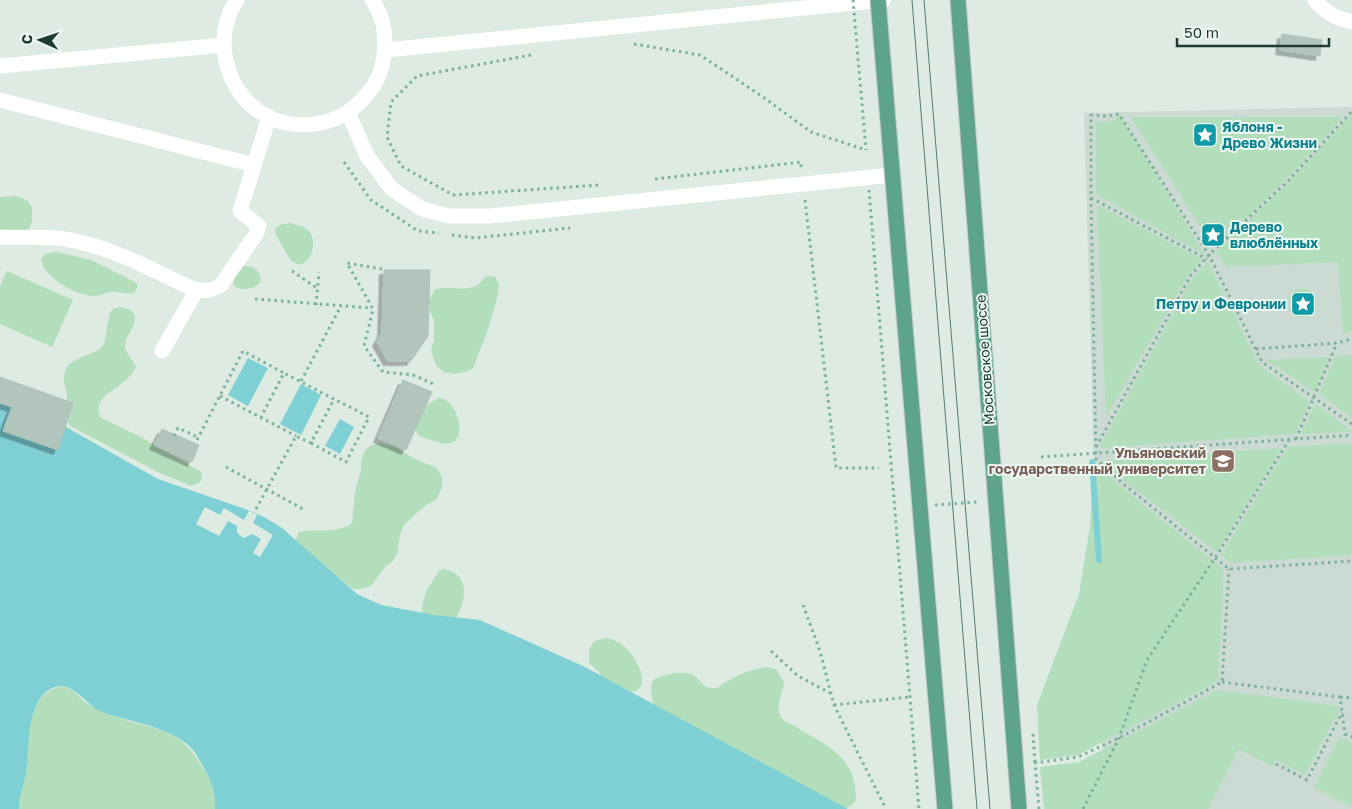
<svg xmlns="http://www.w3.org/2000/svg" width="1352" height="809" viewBox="0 0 1352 809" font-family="'Golos Text',sans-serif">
<defs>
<filter id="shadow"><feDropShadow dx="-4.5" dy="4.5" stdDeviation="0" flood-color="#0004"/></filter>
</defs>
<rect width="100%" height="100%" fill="#ddebe3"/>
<path fill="#cbdad2" d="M 1352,107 L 1352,809 L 1104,809 L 1084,113 Z"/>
<path fill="#b3debb" d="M 1119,114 L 1205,255 L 1096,194 L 1096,123 L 1115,120 Z
M 1352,114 L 1352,331 L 1343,335 L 1338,262 L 1226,267 L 1216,252 L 1291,180 Z
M 1131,117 L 1342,117 C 1304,165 1259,206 1214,248 Z
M 16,196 L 27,200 L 32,207 L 32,222 L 28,231 L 0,242 L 0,197 Z
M 1097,205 L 1203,260 L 1189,274 L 1106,417 Z
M 290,223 C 296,225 304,226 309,231 C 318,243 312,261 299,265 L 291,261 L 275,233 C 276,224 282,224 290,223 Z
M 56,252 L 91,260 L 137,283 L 137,289 L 134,293 C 126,295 119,291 112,292 C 105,293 99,296 92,296 C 74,294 45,278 41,260 L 45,254 Z
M 1208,262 L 1259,365 L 1310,402 L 1295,434 L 1102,448 L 1100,446 L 1193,277 Z
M 244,266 C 254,266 262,271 260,282 C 255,289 240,292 234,286 C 233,278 237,270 244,266 Z
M 7,271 L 73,300 L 52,347 L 0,324 L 0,286 Z
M 486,276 L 496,277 L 499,286 L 496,303 L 486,335 L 473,368 L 465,372 L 454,374 L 444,372 L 436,365 L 431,351 L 434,340 L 434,320 L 430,312 L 429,302 L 434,290 C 447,284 465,293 478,285 C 481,283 483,278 486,276 Z
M 1301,288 L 1311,291 C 1323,304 1314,322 1296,317 L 1287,308 L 1299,307 L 1299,301 L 1287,301 L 1292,292 Z
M 122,307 C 149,313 126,332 125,345 C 125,353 132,359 136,366 C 130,388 88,393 101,418 L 139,436 L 201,472 L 202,479 L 199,483 L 191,486 L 158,472 L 70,426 L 68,422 C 65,414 68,404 67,395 C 66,389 63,382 64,376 C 67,354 94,359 104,344 L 110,312 L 115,308 Z
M 1352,355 L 1352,418 L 1319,394 L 1335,357 Z
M 1329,357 L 1315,392 L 1266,360 Z
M 438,398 C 455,396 469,437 451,443 C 446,445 437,442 432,440 C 423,438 417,436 414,427 L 423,408 Z
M 1315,404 L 1352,431 L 1352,432 L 1301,434 Z
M 380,443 L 394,446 L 415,459 L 437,468 L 442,477 L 442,487 L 437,499 L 426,505 L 404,525 L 400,535 L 397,554 L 392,562 L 385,567 L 371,586 L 362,589 L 353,589 L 303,550 L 295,542 L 299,532 C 318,528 336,535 352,523 L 355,492 L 361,470 L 361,461 L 364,452 L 370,446 Z
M 1352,443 L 1352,555 L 1231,563 L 1221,555 L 1288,447 Z
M 1282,448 L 1217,552 L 1122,479 L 1103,461 Z
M 1094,461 L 1120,486 L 1224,570 L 1218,681 L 1078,755 L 1040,760 L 1037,705 L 1079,594 L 1090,526 Z
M 443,569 C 472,574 466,601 455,620 L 423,618 C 419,599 429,587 439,571 Z
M 607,638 C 614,640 620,642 625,647 C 635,656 654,687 632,692 L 602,678 L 599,672 L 589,663 L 589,650 L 594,641 Z
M 767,667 L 777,670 L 784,682 C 783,689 777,707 779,712 C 781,720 786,722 793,725 C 826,746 857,755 856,801 L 851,806 L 843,809 L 656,710 C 652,699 649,691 653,680 C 664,674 682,670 693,675 C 703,681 702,689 717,688 C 733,676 747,670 767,667 Z
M 63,686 C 77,691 77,696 87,703 C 94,708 104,712 112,715 C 154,732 177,723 204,769 C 212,782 216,794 215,809 L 19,809 C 18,796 25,784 26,771 C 30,742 24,692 63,686 Z
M 1218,690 L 1339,706 L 1339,710 L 1305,775 L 1276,760 L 1272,766 L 1239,749 L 1208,809 L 1044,809 L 1040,767 L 1079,762 Z
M 1339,737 L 1352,743 L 1352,807 L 1314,788 Z"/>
<path fill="#7fd0d5" d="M 248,358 L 268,368 L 248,406 L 228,395 Z
M 301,384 L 321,395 L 301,435 L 280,424 Z
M 0,403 L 66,427 L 158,479 L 245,509 L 264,517 L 282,528 L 357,594 L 381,605 L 434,615 L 480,620 L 583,666 L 848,809 L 215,809 C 216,793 211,780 203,766 C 200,761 197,755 193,750 C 177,732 150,726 129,720 C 119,717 109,715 100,711 C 86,704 72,681 55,687 C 25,697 30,748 26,772 C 25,785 18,796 19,809 L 0,809 Z
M 340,419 L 354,427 L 340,454 L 325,446 Z"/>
<path fill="#ddebe3" d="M 205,507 L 220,515 L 224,508 L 244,520 L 249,511 L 257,515 L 253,523 L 273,535 L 260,557 L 253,553 L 261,539 L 252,534 L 244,538 L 237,533 L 237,526 L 228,521 L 219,536 L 196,524 Z"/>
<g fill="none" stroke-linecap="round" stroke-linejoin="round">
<path stroke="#7fd0d5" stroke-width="6" d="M 1092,462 L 1099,560"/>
</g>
<path fill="#b2c5bc" stroke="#afc4ba" filter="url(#shadow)" d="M 1282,34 L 1322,40 L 1320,56 L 1280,50 Z
M 384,270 L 430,270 L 428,336 L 411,361 L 388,361 L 377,342 L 382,333 Z
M 0,377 L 73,403 L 58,450 L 3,431 L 12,407 L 0,403 Z
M 403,380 L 432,392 L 406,450 L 378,438 Z
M 162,429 L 199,445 L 192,462 L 154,445 Z"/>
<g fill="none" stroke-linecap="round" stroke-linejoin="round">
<path stroke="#7bb19b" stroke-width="3" stroke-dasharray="2.5 4" stroke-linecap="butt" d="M 634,44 L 700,55 L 763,97 L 811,132 L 866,150
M 531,55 L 417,76 L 391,102 L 387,137 L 401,166 L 453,195 L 599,185
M 344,162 L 371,200 L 418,231 L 439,233
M 655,179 L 801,162 L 801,167
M 1091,198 L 1207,259
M 805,200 L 836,468 L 879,468
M 452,235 L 475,238 L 570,228
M 382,269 L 347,263 L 373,309 L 364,346 L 383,372 L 413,375 L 436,385
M 292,271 L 317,288
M 255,299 L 372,308
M 316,305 L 319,272
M 1256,349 L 1337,343 L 1352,339
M 301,381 L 341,306
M 220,396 L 296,436
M 1352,424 L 1262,362 L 1209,255 L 1119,114 L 1107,116 L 1091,115 L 1091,198 L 1096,459 L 1121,482 L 1229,569 L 1352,561
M 174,436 L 178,428 L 198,437
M 1296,439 L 1337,343
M 197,440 L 243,351 L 284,373 L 261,417
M 311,443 L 346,462 L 369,417 L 334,399
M 1096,447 L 1191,275 L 1209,255 L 1289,180 L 1352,111
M 1041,457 L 1352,435
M 226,467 L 303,509
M 935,505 L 977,502
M 256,509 L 296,436 L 311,443 L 334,399 L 284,373
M 803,605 L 820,651 L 834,705 L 886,809
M 771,651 L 798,676 L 830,693
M 1222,682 L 1340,697 L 1345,734 L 1352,737
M 1340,697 L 1352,698
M 834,705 L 910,697
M 1276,764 L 1307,780 L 1342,712
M 1039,809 L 1035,763 L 1078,757 L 1119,738 L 1222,682 L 1229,569
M 1083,809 L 1119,738 L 1147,660 L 1215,558 L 1289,440"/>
<path stroke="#fff" stroke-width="15" d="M 237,0 C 215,32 222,78 251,105 C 281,133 332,131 361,101 C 371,91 379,79 382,66 C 387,43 386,19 372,0
M 1315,0 C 1324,12 1337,19 1352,22
M 386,50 L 883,0
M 0,66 L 224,45
M 0,100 L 254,165
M 348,112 L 367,156 L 392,189 L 422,209 L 449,216 L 490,216 L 893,175
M 0,237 C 21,238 44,236 65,239 C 102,245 138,262 172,279 C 189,287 202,297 221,285 L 256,234 L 259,226 L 240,211 L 269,117
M 162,351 L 196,291"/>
<path stroke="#57776c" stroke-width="1" d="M 912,0 L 977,809
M 924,0 L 990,809"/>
<defs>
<path id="major-bridge" d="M 878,0 L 945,809
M 958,0 L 1019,809"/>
</defs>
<use href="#major-bridge" stroke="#c0c8c5" stroke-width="17" stroke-linecap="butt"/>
<path stroke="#7bb19b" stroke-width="3" stroke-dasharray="2.5 4" stroke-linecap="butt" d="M 853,0 L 866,150
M 869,190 L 919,809
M 1033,734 L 1035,763"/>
<use href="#major-bridge" stroke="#5ea48b" stroke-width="15"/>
</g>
<defs>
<symbol id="sight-square" viewBox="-11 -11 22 22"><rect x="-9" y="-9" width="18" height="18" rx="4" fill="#0f9aa8" stroke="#edf7f1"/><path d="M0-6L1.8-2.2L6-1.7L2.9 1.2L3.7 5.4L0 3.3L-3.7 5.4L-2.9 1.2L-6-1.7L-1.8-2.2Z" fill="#fff"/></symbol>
<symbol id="university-square" viewBox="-11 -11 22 22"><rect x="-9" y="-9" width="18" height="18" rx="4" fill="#8d6e63" stroke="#edf7f1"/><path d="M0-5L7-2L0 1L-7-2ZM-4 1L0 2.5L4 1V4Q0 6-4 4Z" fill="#fff"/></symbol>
</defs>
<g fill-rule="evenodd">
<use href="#sight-square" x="1191" y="121" width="28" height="28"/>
<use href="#sight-square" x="1199" y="221" width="28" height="28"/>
<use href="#sight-square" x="1289" y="290" width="28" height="28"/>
<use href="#university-square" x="1209" y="447" width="28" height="28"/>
</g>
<g text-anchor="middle" stroke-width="4" stroke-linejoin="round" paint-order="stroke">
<g font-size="14" font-weight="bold" fill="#0d838f" stroke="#edf7f1" text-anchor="start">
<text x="1222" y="132">Яблоня -<tspan x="1222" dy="16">Древо Жизни</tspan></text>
<text x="1230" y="232">Дерево<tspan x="1230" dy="16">влюблённых</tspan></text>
<text x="1286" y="309" text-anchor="end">Петру и Февронии</text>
</g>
<g font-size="14" fill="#1e3b30" stroke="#edf7f1">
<text transform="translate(985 360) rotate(-94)" y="5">Московское шоссе</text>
</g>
<g font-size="14" font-weight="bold" fill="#785e54" stroke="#edf7f1" text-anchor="end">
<text x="1206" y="458">Ульяновский<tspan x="1206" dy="16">государственный университет</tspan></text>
</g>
</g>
<g transform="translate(40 40) rotate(273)" stroke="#edf7f1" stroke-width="4" paint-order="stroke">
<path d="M0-4L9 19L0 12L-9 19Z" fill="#1e3b30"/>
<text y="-8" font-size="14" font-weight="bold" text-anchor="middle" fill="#1e3b30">С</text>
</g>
<path d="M1177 38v8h152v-8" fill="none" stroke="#1e3b30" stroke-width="2.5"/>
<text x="1184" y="38" font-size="15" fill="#1e3b30" stroke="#edf7f1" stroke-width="4" paint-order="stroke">50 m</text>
</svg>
